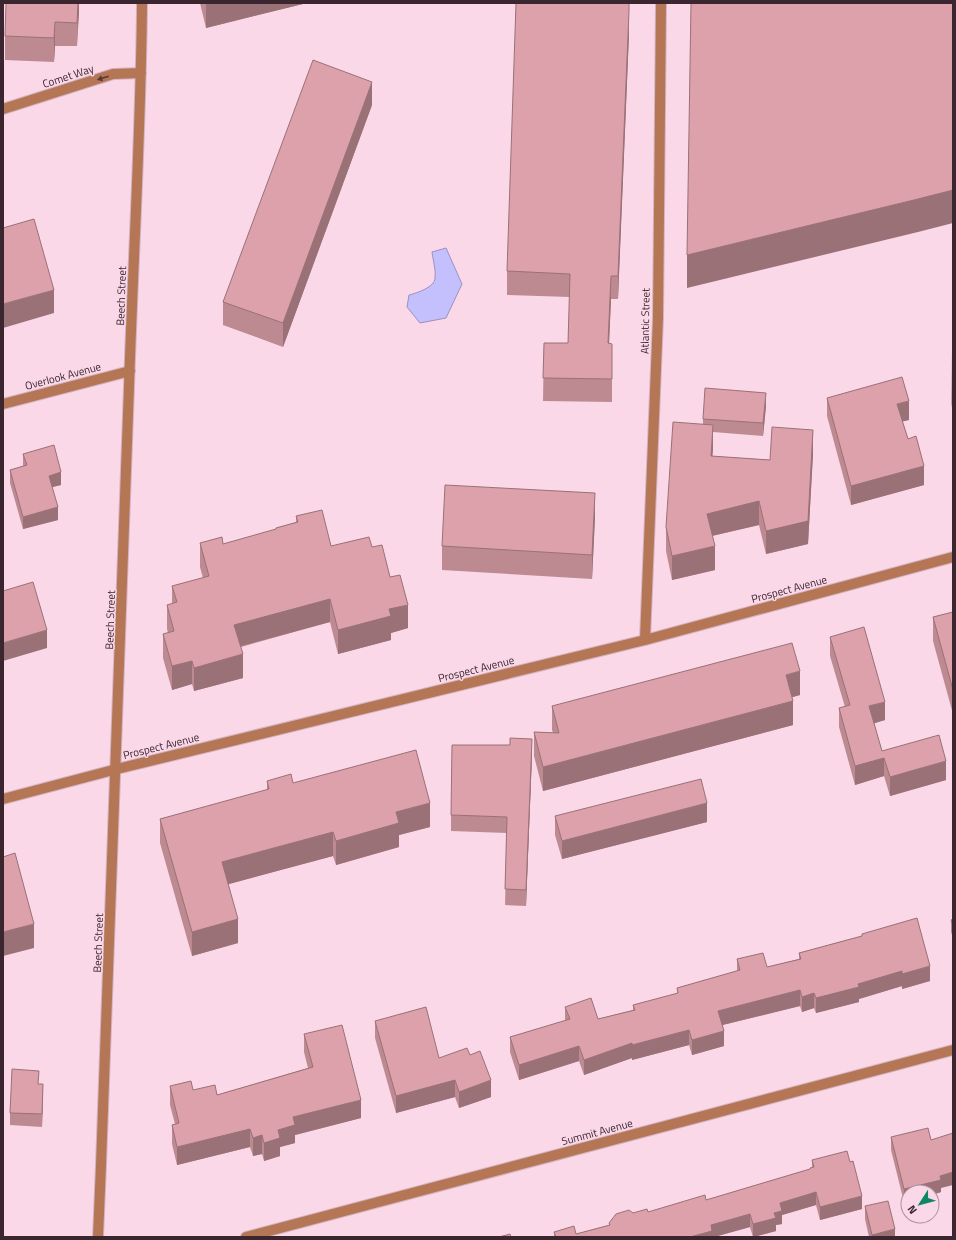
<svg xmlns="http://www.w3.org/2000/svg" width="956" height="1240" viewBox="0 0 956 1240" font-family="'Titillium Web',sans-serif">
<rect width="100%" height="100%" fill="#fad8e8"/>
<path fill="#c4bffd" stroke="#9b91c0" d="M 446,248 L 462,284 L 446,318 L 420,323 L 407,307 L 409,295 C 417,293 435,287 435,278 C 436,270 433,260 432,252 Z"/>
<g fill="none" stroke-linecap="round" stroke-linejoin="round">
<defs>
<path id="minor" d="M 3,109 L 113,74 L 141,73
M 3,404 L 130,371
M 645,640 L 658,318 L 661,3
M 3,799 L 117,769 L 645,640 L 953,557
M 98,1237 C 110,954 120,671 129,387 C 133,259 141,131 142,3
M 246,1237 L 953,1050"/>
</defs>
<use href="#minor" stroke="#d4b4c3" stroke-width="12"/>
<use href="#minor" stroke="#b47655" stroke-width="10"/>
</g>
<path fill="#bd8a92" d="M 79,3 L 77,46 L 55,46 L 54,62 L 5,60 L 5,36 Z
M 200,3 L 307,3 L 206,28 Z
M 629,34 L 618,299 L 611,299 L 609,343 L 612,344 L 612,402 L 543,401 L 544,343 L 568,343 L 570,297 L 507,295 L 507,271 Z
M 372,105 L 283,347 L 223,325 L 223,302 Z
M 953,294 L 953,446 L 952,436 Z
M 827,398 L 909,420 L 902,421 L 908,439 L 924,485 L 851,505 L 827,416 Z
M 766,406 L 763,436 L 713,432 L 712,456 L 770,460 L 813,454 L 808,544 L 766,554 L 759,525 L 712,536 L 715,570 L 672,580 L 666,551 L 666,527 L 703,424 L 703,419 Z
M 23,454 L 61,485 L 52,487 L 58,520 L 23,529 L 10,483 L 10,470 L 23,466 Z
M 296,516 L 331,546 L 372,547 L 390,577 L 408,628 L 391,633 L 391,640 L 338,654 L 330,622 L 241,647 L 243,678 L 194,691 L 192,684 L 172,690 L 163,658 L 163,634 L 168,633 L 167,629 L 167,605 L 172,604 L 172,586 L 203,578 L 200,567 L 200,543 L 223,544 L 276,530 L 276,528 L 296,522 Z
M 595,517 L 592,579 L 442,570 L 442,546 Z
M 953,612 L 953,714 L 933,641 L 933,617 Z
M 830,637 L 885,720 L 874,723 L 882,751 L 946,780 L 890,796 L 884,776 L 855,785 L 839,727 L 839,708 L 845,707 L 830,656 Z
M 800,695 L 792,697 L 793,725 L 543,791 L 534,756 L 534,732 L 553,733 L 552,730 L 552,706 Z
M 510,745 L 532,755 L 526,906 L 505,905 L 507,833 L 451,831 L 451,815 Z
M 267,781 L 293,783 L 430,827 L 399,835 L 399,847 L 336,865 L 333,856 L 228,884 L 238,943 L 192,956 L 160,843 L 160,819 L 267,790 Z
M 555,816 L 707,822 L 562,859 L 555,835 Z
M 953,919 L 953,938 L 951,932 L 951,920 Z
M 862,934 L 930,981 L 902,989 L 902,986 L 859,999 L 859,1002 L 816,1013 L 814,1008 L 802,1012 L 800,1006 L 723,1025 L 724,1046 L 692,1055 L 689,1045 L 632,1060 L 632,1058 L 584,1075 L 579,1061 L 519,1080 L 510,1052 L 510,1037 L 565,1021 L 565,1007 L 598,1019 L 633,1010 L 633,1005 L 677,994 L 677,988 L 737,971 L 737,959 L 767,967 L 799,959 L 799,953 L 862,936 Z
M 375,1021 L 439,1058 L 470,1055 L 491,1097 L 459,1108 L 455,1097 L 396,1113 L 375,1038 Z
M 304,1034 L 361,1118 L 295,1135 L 295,1143 L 280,1147 L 280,1156 L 264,1161 L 262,1154 L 253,1156 L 250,1147 L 177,1165 L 172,1144 L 172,1125 L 175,1124 L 170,1105 L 170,1086 L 217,1095 L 308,1068 L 304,1052 Z
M 39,1084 L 43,1096 L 42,1127 L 10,1125 L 10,1113 Z
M 891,1137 L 941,1188 L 941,1192 L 932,1195 L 932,1192 L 908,1192 L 908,1201 L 904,1202 L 891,1150 Z
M 812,1160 L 862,1209 L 820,1220 L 816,1205 L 782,1215 L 782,1224 L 776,1225 L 776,1231 L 753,1237 L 750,1227 L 714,1237 L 554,1237 L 554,1232 L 576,1234 L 609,1225 L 609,1223 L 633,1213 L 648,1212 L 706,1200 L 810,1169 L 812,1167 Z
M 865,1206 L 895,1237 L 869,1237 L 865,1219 Z"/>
<path fill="#9a7177" d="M 78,3 L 79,3 L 79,13 L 77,46 Z
M 210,3 L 307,3 L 206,28 L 206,4 Z
M 629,11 L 629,34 L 618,299 L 618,276 Z
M 55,22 L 55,46 L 54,62 L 54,38 Z
M 372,82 L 372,105 L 283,347 L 283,323 Z
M 953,190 L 953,223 L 918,232 L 687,288 L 687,255 Z
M 611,276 L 611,299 L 608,367 L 608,343 Z
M 54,290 L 54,313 L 3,328 L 3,304 Z
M 766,393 L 766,406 L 763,436 L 763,423 Z
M 909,401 L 909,420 L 897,423 L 897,404 Z
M 713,425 L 713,449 L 711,480 L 711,456 Z
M 813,430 L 813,454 L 808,544 L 766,554 L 766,531 Z
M 924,466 L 924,485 L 851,505 L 851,486 Z
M 61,472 L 61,485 L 49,488 L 49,476 Z
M 595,493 L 595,517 L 592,579 L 592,555 Z
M 759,501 L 759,525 L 707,537 L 707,514 Z
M 58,507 L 58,520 L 23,529 L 23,517 Z
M 715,546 L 715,570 L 672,580 L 672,556 Z
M 330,599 L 330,622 L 234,648 L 234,625 Z
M 408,605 L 408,628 L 391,633 L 391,640 L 338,654 L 338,630 L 389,609 Z
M 47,630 L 47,648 L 3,661 L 3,643 Z
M 243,654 L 243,678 L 194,691 L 194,668 Z
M 192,661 L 192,684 L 172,690 L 172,666 Z
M 800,671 L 800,695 L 786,699 L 786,675 Z
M 793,701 L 793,725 L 543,791 L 543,767 Z
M 885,702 L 885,720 L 869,725 L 869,706 Z
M 532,739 L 532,755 L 526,906 L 526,890 Z
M 884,758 L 884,776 L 855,785 L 855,766 Z
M 946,761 L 946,780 L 890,796 L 890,777 Z
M 430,803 L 430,827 L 399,835 L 399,847 L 336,865 L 336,841 L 396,812 Z
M 707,803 L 707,822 L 562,859 L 562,841 Z
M 333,832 L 333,856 L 222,886 L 222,862 Z
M 238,919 L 238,943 L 192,956 L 192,932 Z
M 34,924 L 34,948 L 3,956 L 3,932 Z
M 930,966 L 930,981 L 902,989 L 902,974 Z
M 902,971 L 902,986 L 859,999 L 859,1002 L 816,1013 L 816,998 L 858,984 Z
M 800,990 L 800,1006 L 718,1026 L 718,1011 Z
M 814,993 L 814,1008 L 802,1012 L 802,997 Z
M 689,1030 L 689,1045 L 632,1060 L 632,1045 Z
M 724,1031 L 724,1046 L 692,1055 L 692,1040 Z
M 632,1043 L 632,1058 L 584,1075 L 584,1060 Z
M 579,1046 L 579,1061 L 519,1080 L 519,1065 Z
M 455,1080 L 455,1097 L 396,1113 L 396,1096 Z
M 491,1080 L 491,1097 L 459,1108 L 459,1092 Z
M 43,1084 L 43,1096 L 42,1127 L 42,1114 Z
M 361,1100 L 361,1118 L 295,1135 L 295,1143 L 280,1147 L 280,1156 L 264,1161 L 264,1143 L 293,1117 Z
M 250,1129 L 250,1147 L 177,1165 L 177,1147 Z
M 262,1135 L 262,1154 L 253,1156 L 253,1138 Z
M 953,1172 L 953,1185 L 941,1188 L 941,1192 L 932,1195 L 932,1192 L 908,1192 L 908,1201 L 904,1202 L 904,1189 L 940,1176 Z
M 816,1192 L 816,1205 L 782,1215 L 782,1224 L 776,1225 L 776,1231 L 753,1237 L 753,1224 L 774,1213 L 780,1203 Z
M 862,1196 L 862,1209 L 820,1220 L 820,1207 Z
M 750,1214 L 750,1227 L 714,1237 L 690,1237 L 711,1225 Z
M 895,1229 L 895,1237 L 872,1237 L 872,1235 Z"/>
<path fill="#dca1aa" stroke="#9a7177" d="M 6,3 L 78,3 L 77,23 L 55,22 L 54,38 L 5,36 Z
M 516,3 L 629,3 L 629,11 L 618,276 L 611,276 L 608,343 L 612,344 L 612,379 L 543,378 L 544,343 L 568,343 L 570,274 L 507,271 Z
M 691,3 L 953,3 L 953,190 L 918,199 L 687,255 Z
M 313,60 L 372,82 L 283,323 L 223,302 Z
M 34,219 L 54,290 L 3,304 L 3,228 Z
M 953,294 L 953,413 L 952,403 Z
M 902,377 L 909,401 L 897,404 L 908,439 L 916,436 L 924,466 L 851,486 L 827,398 Z
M 705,388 L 766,393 L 763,423 L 703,419 Z
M 673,422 L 713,425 L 711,456 L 770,460 L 772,427 L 813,430 L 808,521 L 766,531 L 759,501 L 707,514 L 715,546 L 672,556 L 666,527 Z
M 54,445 L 61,472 L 49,476 L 58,507 L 23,517 L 10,470 L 27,465 L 23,454 Z
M 445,485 L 595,493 L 592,555 L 442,546 Z
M 322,510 L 331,546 L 369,537 L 372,547 L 382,545 L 390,577 L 400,575 L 408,605 L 389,609 L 391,616 L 338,630 L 330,599 L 234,625 L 243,654 L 194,668 L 192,661 L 172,666 L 163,634 L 174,631 L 167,605 L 177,602 L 172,586 L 209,576 L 200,543 L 222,537 L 223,544 L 276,529 L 276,528 L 298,522 L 296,516 Z
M 33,582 L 47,630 L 3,643 L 3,591 Z
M 953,612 L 953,690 L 933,617 Z
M 864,627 L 885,702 L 869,706 L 882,751 L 939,735 L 946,761 L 890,777 L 884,758 L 855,766 L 839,708 L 850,705 L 830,637 Z
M 792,643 L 800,671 L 786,675 L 793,701 L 543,767 L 534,732 L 559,733 L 552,706 Z
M 510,738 L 532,739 L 526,890 L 505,889 L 507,817 L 451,815 L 452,745 L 510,745 Z
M 416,750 L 430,803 L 396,812 L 399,823 L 336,841 L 333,832 L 222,862 L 238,919 L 192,932 L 160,819 L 269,789 L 267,781 L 291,774 L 293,783 Z
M 701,779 L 707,803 L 562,841 L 555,816 Z
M 15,853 L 34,924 L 3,932 L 3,857 Z
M 917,918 L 930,966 L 902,974 L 902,971 L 858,984 L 859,987 L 816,998 L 814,993 L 802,997 L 800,990 L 718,1011 L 724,1031 L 692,1040 L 689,1030 L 632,1045 L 632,1043 L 584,1060 L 579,1046 L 519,1065 L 510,1037 L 570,1019 L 565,1007 L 591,998 L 598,1019 L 635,1010 L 633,1005 L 678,993 L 677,988 L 740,970 L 737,959 L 763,953 L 767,967 L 801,959 L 799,953 L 862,936 L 862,934 Z
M 953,919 L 953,926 L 951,920 Z
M 426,1007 L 439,1058 L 467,1048 L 470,1055 L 480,1051 L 491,1080 L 459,1092 L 455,1080 L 396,1096 L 375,1021 Z
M 342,1025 L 361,1100 L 293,1117 L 295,1125 L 278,1130 L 280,1138 L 264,1143 L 262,1135 L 253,1138 L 250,1129 L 177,1147 L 172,1125 L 179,1123 L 170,1086 L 191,1081 L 193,1090 L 215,1085 L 217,1095 L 313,1067 L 304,1034 Z
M 12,1069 L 39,1071 L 38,1084 L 43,1084 L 42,1114 L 10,1113 Z
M 928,1128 L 931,1140 L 953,1133 L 953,1172 L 940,1176 L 941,1180 L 904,1189 L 891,1137 Z
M 847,1151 L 850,1162 L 853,1161 L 862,1196 L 820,1207 L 816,1192 L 780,1203 L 782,1211 L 774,1213 L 776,1218 L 753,1224 L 750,1214 L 711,1225 L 712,1231 L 690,1237 L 556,1237 L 554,1232 L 574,1226 L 576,1234 L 610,1225 L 609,1223 L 616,1214 L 629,1210 L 633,1213 L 647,1209 L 648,1212 L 705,1195 L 706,1200 L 810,1169 L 810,1168 L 814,1167 L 812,1160 Z
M 888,1201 L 895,1229 L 872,1235 L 865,1206 Z
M 510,1234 L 511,1237 L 499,1237 Z"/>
<defs><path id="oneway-solid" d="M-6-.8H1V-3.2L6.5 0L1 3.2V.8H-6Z"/></defs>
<use fill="#593a39" href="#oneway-solid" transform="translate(103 78) rotate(162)"/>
<g text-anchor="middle" stroke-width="3" stroke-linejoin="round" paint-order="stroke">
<g font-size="11" fill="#3b2630" stroke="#fad8e8">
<text transform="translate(68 76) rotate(-18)" y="4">Comet Way</text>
<text transform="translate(121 296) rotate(-88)" y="4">Beech Street</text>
<text transform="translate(645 321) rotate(-89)" y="4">Atlantic Street</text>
<text transform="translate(63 376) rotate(-15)" y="4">Overlook Avenue</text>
<text transform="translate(789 589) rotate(-15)" y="4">Prospect Avenue</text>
<text transform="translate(110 620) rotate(-88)" y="4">Beech Street</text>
<text transform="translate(476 669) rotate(-14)" y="4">Prospect Avenue</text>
<text transform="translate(161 746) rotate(-14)" y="4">Prospect Avenue</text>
<text transform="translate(98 943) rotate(-88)" y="4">Beech Street</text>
<text transform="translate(597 1132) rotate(-15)" y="4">Summit Avenue</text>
</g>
</g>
<rect width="956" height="1240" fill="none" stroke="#3b2630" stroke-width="8"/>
<g transform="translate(920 1204) rotate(234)"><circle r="19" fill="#fad8e8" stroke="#ae919e"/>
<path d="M0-3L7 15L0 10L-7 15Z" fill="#0f8666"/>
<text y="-6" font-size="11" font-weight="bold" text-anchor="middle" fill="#3b2630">N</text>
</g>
</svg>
